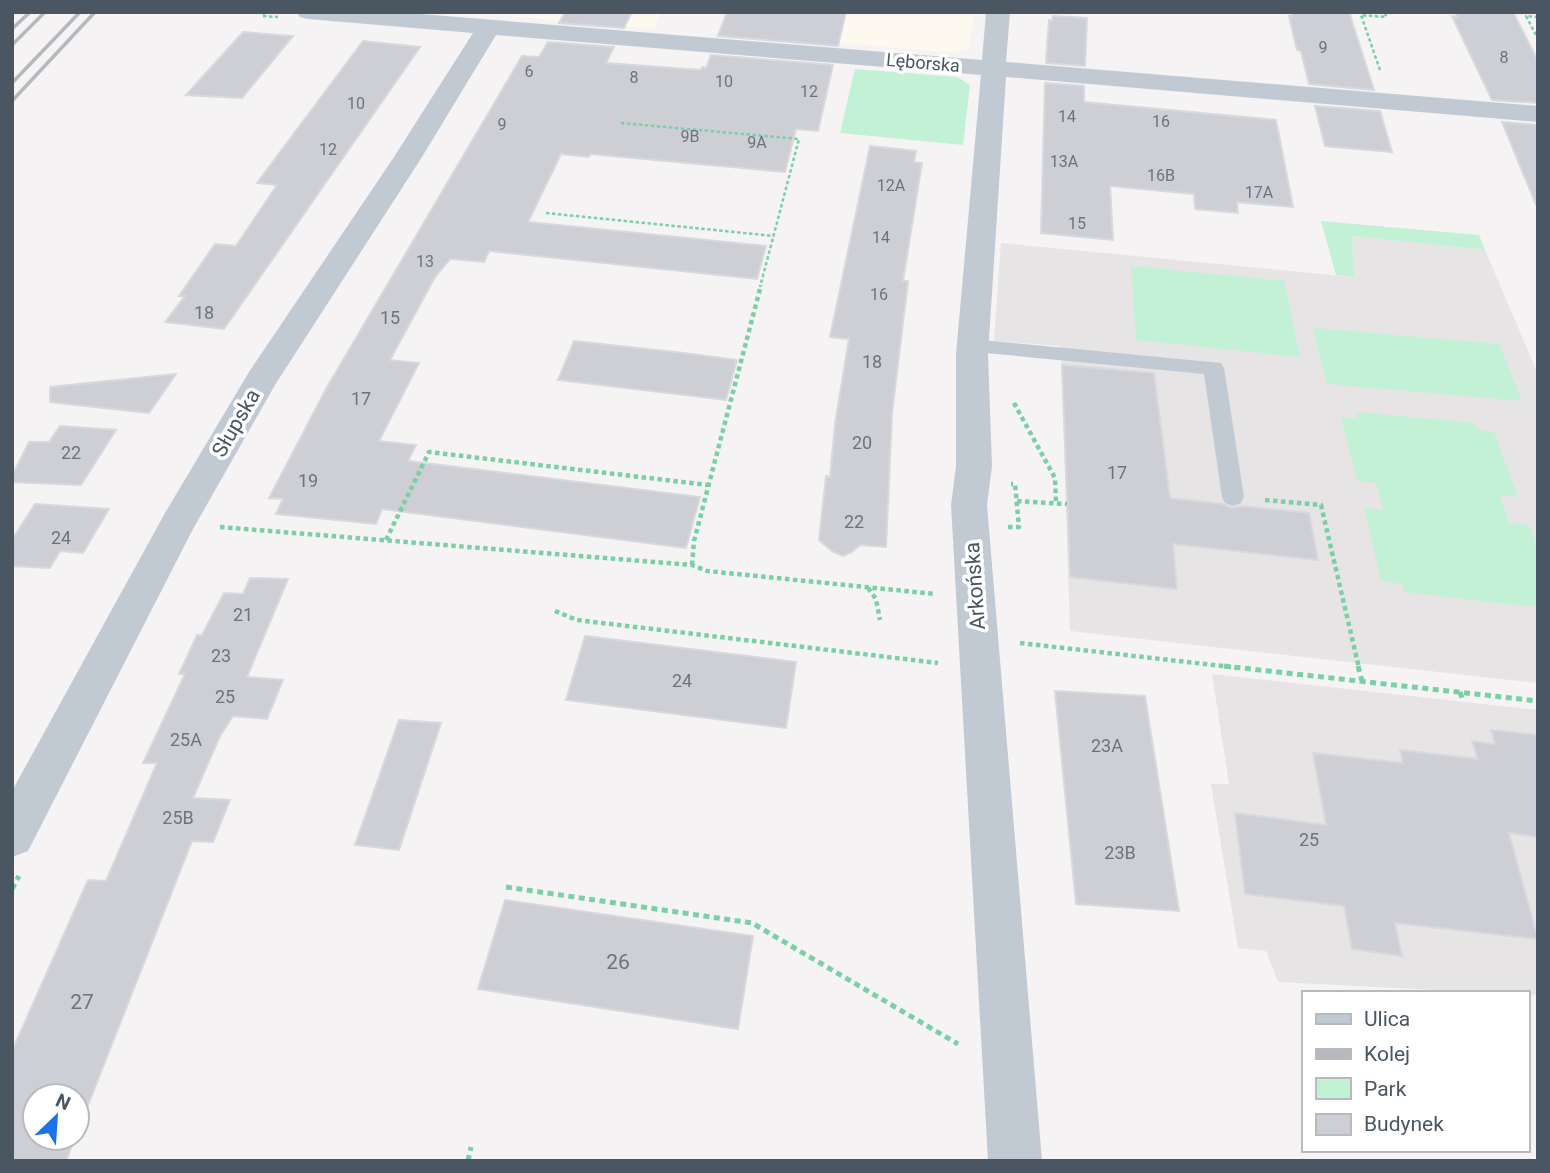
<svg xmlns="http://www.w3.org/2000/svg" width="1550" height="1173" viewBox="0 0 1550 1173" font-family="Roboto,sans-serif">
<rect width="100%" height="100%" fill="#f5f3f3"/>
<path fill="#fdf9ef" d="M 462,12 L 661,12 L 654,29 Z
M 802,12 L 974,12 L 969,48 L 956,53 L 794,39 Z"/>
<path fill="#e6e4e5" d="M 1352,236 L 1485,250 L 1538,374 L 1538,683 L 1070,631 L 1061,346 L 994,341 L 1001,243 L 1353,277 Z
M 1212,674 L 1538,710 L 1538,995 L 1278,982 L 1266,951 L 1238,948 L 1211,784 L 1229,784 Z"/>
<path fill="#c3f1d5" d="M 855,69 L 957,77 L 970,85 L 963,145 L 840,133 Z
M 1321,221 L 1479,235 L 1485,250 L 1352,236 L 1354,277 L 1336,275 Z
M 1131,266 L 1284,281 L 1300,357 L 1136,340 Z
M 1313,328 L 1499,344 L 1522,401 L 1327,384 Z
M 1357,412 L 1474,423 L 1477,430 L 1494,432 L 1518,497 L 1500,495 L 1509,523 L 1529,525 L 1538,549 L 1538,598 L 1535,598 L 1538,607 L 1404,592 L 1402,584 L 1381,581 L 1364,508 L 1383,510 L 1376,483 L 1357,481 L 1341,417 L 1358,419 Z"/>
<path fill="#cdcfd5" stroke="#d7d9de" stroke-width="2" d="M 565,12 L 632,12 L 624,28 L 559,23 Z
M 727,12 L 846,12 L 838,46 L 718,36 Z
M 1291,12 L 1349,12 L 1374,90 L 1309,84 L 1301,51 L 1297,50 L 1289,16 L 1292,16 Z
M 1455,12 L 1513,12 L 1538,61 L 1538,103 L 1492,100 L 1452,16 L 1457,17 Z
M 1053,16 L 1087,18 L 1085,66 L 1046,63 L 1049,20 L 1052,21 Z
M 243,32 L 293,36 L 242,98 L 186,95 Z
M 363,41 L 420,47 L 224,329 L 165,322 L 185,296 L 179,296 L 215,244 L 236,246 L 277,185 L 257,183 Z
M 548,42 L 614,47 L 606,63 L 701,70 L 702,67 L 706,68 L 711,55 L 833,65 L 818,131 L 796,129 L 785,172 L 590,154 L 589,157 L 561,154 L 528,222 L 766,246 L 757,279 L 489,251 L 484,262 L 450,259 L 435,277 L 390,360 L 419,363 L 379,441 L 416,445 L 408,461 L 700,497 L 686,548 L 382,509 L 376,524 L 276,514 L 283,499 L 269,498 L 326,389 L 522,56 L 539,57 Z
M 1045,83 L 1084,86 L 1084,102 L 1276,120 L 1293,207 L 1237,202 L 1238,213 L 1195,209 L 1194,194 L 1110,186 L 1113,240 L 1041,233 Z
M 1315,106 L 1380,111 L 1392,152 L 1325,146 Z
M 1502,122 L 1538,125 L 1538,207 L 1537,207 Z
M 870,146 L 916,151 L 914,162 L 922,163 L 903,281 L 908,281 L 892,414 L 886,547 L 860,545 L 852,552 L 843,556 L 833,552 L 819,540 L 826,476 L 830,477 L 835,424 L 849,339 L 830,337 Z
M 574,341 L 684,353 L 737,360 L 726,400 L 558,380 Z
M 1062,365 L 1154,373 L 1170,498 L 1222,504 L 1232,508 L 1241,506 L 1309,513 L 1318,560 L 1173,544 L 1177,589 L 1070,577 Z
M 176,374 L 149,413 L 50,402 L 50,387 Z
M 60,426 L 116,430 L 81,485 L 12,482 L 12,476 L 29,442 L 49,442 Z
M 35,504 L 109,509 L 83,553 L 60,551 L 50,568 L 12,566 L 12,540 Z
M 250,578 L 288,579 L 247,677 L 283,680 L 267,719 L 233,716 L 220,736 L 193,798 L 230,800 L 213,842 L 192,841 L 77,1133 L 77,1096 L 35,1096 L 35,1138 L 75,1138 L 66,1161 L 12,1161 L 12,1051 L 88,880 L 106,881 L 157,763 L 143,763 L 185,674 L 179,674 L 197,635 L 202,635 L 224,593 L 243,594 Z
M 585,636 L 796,662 L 786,728 L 566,700 Z
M 1055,691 L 1145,696 L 1179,911 L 1076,904 Z
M 399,720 L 441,723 L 399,850 L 355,845 Z
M 1491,730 L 1538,735 L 1538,837 L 1509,833 L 1538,939 L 1395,923 L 1402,956 L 1352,949 L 1344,906 L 1245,894 L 1235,813 L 1326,825 L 1313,753 L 1403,763 L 1400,750 L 1478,759 L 1472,741 L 1495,744 Z
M 505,900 L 753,936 L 738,1029 L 478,989 Z"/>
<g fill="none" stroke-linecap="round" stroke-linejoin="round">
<path stroke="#7ad0a6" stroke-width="2.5" stroke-dasharray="3.5 2.5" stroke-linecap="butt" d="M 265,12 L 262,16 L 278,17
M 1538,17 L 1526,16 L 1538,39
M 1380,70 L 1361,15 L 1386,17 L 1385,12
M 621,123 L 799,139 L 760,287
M 546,213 L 774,236"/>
<path stroke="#7ad0a6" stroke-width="4.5" stroke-dasharray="4.5 3.5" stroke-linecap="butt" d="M 1014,403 L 1055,478 L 1056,504
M 1265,500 L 1321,505 L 1359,668
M 1017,501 L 1067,504
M 220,527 L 692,565 L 707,571 L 935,594
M 1008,527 L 1019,527 L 1015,484 L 1011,484
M 386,540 L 429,452 L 708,485
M 692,565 L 694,541 L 761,285
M 868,588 L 876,599 L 880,620
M 555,611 L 577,620 L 938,663
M 1020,643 L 1240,668"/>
<path stroke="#7ad0a6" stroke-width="5" stroke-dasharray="6 4.5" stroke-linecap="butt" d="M 1224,666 L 1538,701
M 1358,666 L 1362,681
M 1460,692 L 1463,701
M 506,887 L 752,923 L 958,1044
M 12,889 L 19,876
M 468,1161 L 471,1147"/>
<path fill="#c1cad2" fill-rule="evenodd" d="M 972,339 L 1221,363 L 1224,368 L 1244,497 L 1241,503 L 1233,506 L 1225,503 L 1222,497 L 1204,374 L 965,351 L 962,346 L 965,341 Z"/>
<path fill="#c1cad2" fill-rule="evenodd" d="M 297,12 L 396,12 L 982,60 L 986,12 L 1010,12 L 1006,62 L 1538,106 L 1538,122 L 1006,77 L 988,354 L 992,466 L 987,505 L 1042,1161 L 988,1161 L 951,505 L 956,466 L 956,354 L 981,75 L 496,35 L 422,157 L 275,385 L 193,529 L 28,851 L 12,857 L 12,791 L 165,513 L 249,372 L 394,157 L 473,33 L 308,19 L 300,17 Z"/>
<path stroke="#b5b8bd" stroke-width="3.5" d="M 12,29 L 30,12
M 12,45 L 45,12
M 12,83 L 80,12
M 12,101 L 95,12"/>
</g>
<g text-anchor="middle" stroke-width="7" stroke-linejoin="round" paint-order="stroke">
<g font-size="16" fill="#6b747e">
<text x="1323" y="53">9</text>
<text x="1504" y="63">8</text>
<text x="529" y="77">6</text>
<text x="634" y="83">8</text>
<text x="724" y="87">10</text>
<text x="809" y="97">12</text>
<text x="356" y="109">10</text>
<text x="1067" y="122">14</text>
<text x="1161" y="127">16</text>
<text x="502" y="130">9</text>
<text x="690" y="142">9B</text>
<text x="757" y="148">9A</text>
<text x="328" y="155">12</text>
<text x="1064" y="167">13A</text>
<text x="1161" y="181">16B</text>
<text x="891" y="191">12A</text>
<text x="1259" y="198">17A</text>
<text x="1077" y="229">15</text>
<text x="881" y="243">14</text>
<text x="425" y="267">13</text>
<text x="879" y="300">16</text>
</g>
<g font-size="18" fill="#4a5661" stroke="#fff">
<text transform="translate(923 63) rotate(5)" y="6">Lęborska</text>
</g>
<g font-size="18" fill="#6b747e">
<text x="204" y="319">18</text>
<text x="390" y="324">15</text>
<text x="872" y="368">18</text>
<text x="361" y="405">17</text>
<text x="862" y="449">20</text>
<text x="71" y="459">22</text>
<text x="1117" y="479">17</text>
<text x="308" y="487">19</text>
<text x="854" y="528">22</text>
<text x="61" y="544">24</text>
<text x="243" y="621">21</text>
<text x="221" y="662">23</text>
<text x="682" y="687">24</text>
<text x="225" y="703">25</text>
<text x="186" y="746">25A</text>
<text x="1107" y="752">23A</text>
<text x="178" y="824">25B</text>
<text x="1309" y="846">25</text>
<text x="1120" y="859">23B</text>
</g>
<g font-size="21" fill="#4a5661" stroke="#fff">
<text transform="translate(236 423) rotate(-60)" y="7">Słupska</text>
<text transform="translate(975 586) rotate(-94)" y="7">Arkońska</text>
</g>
<g font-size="21" fill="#6b747e">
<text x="618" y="969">26</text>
<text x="82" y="1009">27</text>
</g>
</g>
<rect width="1550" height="1173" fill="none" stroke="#4a5661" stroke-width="28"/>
<rect x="1302" y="991" width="228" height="161" fill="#ffffff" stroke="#b7bbc0" stroke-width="2"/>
<rect x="1316" y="1014" width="35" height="10" fill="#c1cad2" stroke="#b7bbc0" stroke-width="2"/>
<text x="1364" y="1026" font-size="21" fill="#4a5661">Ulica</text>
<rect x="1316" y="1049" width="35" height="10" fill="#b5b8bd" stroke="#b7bbc0" stroke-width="2"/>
<text x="1364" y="1061" font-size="21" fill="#4a5661">Kolej</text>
<rect x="1316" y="1078" width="35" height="21" fill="#c3f1d5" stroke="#b7bbc0" stroke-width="2"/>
<text x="1364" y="1096" font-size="21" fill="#4a5661">Park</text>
<rect x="1316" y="1114" width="35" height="21" fill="#cdcfd5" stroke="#b7bbc0" stroke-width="2"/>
<text x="1364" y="1131" font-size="21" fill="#4a5661">Budynek</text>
<g transform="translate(56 1117) rotate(25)"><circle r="33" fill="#ffffff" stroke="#b7bbc0" stroke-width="2"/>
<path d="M0-5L12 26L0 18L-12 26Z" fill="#1a73e8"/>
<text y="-10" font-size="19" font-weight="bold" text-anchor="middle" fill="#4a5661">N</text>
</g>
</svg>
